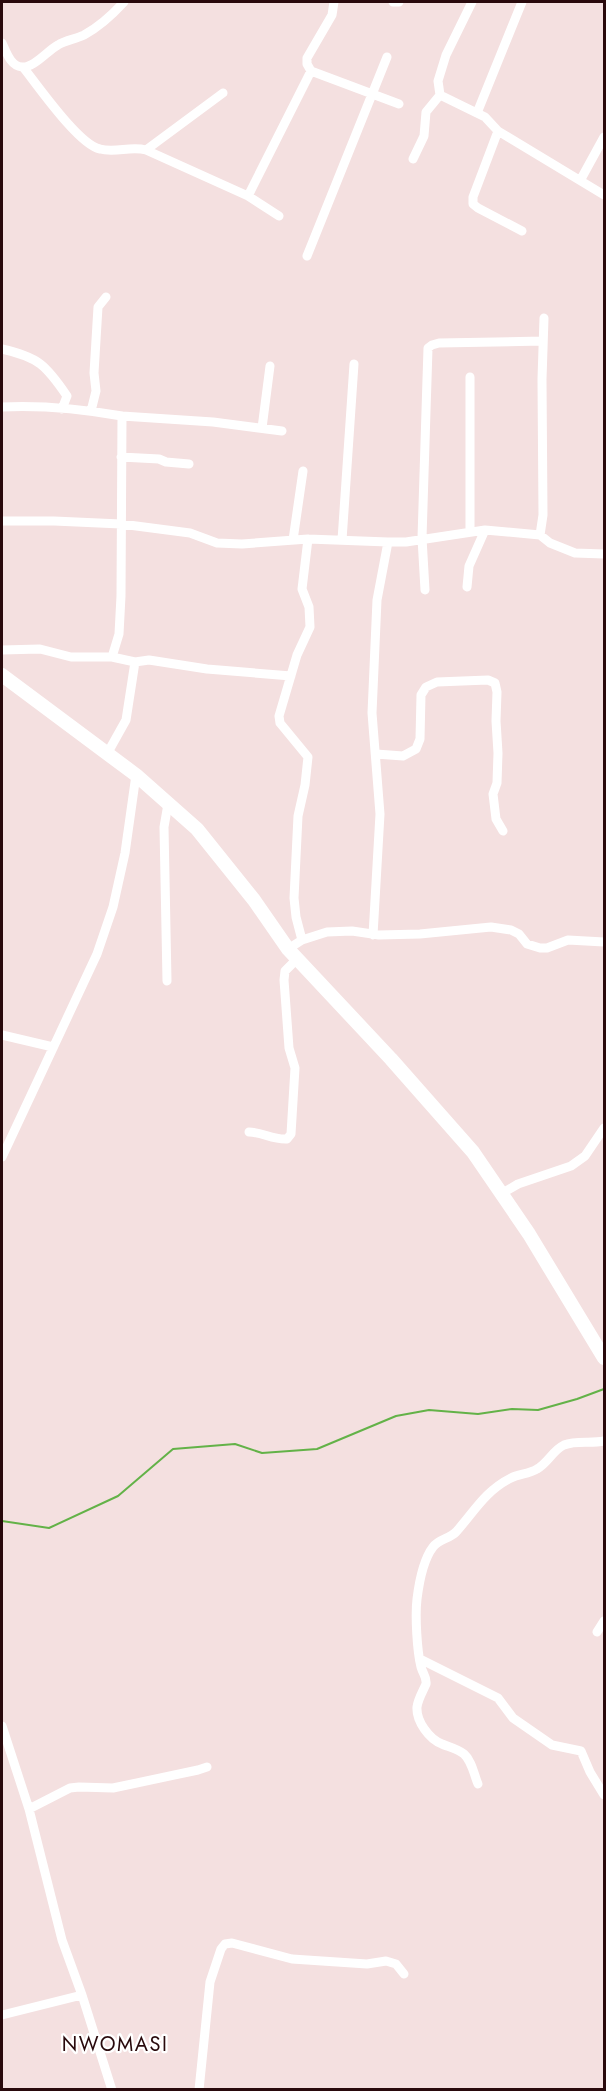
<svg xmlns="http://www.w3.org/2000/svg" width="606" height="2091" viewBox="0 0 606 2091" font-family="Jost,sans-serif">
<rect width="100%" height="100%" fill="#f4e0e0"/>
<g fill="none" stroke-linecap="round" stroke-linejoin="round">
<path stroke="#63b248" stroke-width="2" d="M 2,1521 L 49,1528 L 118,1496 L 173,1449 L 235,1444 L 262,1453 L 317,1449 L 396,1416 L 429,1410 L 478,1414 L 512,1409 L 538,1410 L 577,1399 L 604,1389"/>
<path stroke="#fff" stroke-width="9" d="M 334,2 L 332,15 L 307,58 L 307,64 L 311,71 L 399,104
M 393,2 L 399,2
M 472,2 L 446,55 L 438,81 L 440,95 L 485,117 L 498,131 L 604,195
M 2,43 C 6,51 10,66 22,67 C 34,68 47,51 58,45 C 66,40 76,39 84,35 C 99,27 113,14 124,2
M 23,67 C 38,86 79,145 100,149 C 115,153 131,146 146,150 L 248,196 L 279,216
M 477,113 L 522,2
M 498,131 L 473,197 L 473,204 L 478,208 L 522,231
M 146,150 L 223,93
M 413,159 L 424,136 L 426,112 L 440,95
M 581,179 L 604,137
M 248,196 L 311,71
M 307,256 L 387,57
M 2,349 C 38,357 46,365 67,396 L 62,409
M 2,407 C 42,405 82,409 122,416 L 121,596 L 119,634 L 112,657
M 91,411 L 96,391 L 94,373 L 98,307 L 106,297
M 122,416 L 213,422 L 282,431
M 262,428 L 270,366
M 121,457 L 159,459 L 166,462 L 189,464
M 2,521 L 54,521 L 121,524 L 190,533 L 217,543 L 242,544 L 308,539 L 388,542
M 470,531 L 470,377
M 540,535 L 543,515 L 542,379 L 544,318
M 293,540 L 303,471
M 342,540 L 354,364
M 467,587 L 469,566 L 485,530
M 425,590 L 422,538 L 428,348 L 432,345 L 439,343 L 543,341
M 2,650 L 40,649 L 71,657 L 112,657 L 135,662
M 107,754 L 126,720 L 135,662 L 149,660 L 207,669 L 291,676
M 376,754 L 403,756 L 416,749 L 420,739 L 421,695 L 426,687 L 437,682 L 488,680 L 495,683 L 497,692 L 496,721 L 498,753 L 497,783 L 493,794 L 496,819 L 503,831
M 373,935 L 380,814 L 372,713 L 377,600 L 388,542 L 406,542 L 485,530 L 540,535 L 550,543 L 575,553 L 604,554
M 302,940 L 296,917 L 294,898 L 298,816 L 305,785 L 308,757 L 280,723 L 279,716 L 297,655 L 310,627 L 309,607 L 302,589 L 308,539
M 288,949 L 302,940 L 327,932 L 352,931 L 379,935 L 420,934 L 491,927 L 511,930 L 519,934 L 527,944 L 540,948 L 547,948 L 568,940 L 604,942
M 167,981 L 164,827 L 168,804
M 2,1035 L 53,1047
M 249,1132 C 262,1132 273,1140 287,1139 L 291,1134 L 295,1068 L 289,1048 L 284,980 L 285,971 L 297,959
M 2,1157 L 97,954 L 113,907 L 125,853 L 136,775
M 501,1194 L 518,1184 L 571,1166 L 585,1156 L 604,1128
M 597,1632 L 604,1621
M 420,1659 L 498,1698 L 513,1718 L 552,1745 L 581,1751 L 590,1772 L 604,1795
M 2,1726 L 29,1809 L 62,1940 L 82,1995 L 112,2090
M 478,1784 C 474,1775 472,1761 464,1754 C 458,1749 449,1747 442,1744 C 429,1739 416,1721 417,1707 C 418,1699 423,1691 426,1684 C 427,1677 423,1674 421,1667 C 417,1651 415,1616 417,1599 C 419,1583 423,1560 433,1547 C 439,1539 449,1539 456,1532 C 474,1512 485,1491 511,1478 C 519,1474 529,1474 537,1469 C 548,1463 553,1450 564,1445 C 577,1440 591,1444 604,1441
M 29,1809 L 70,1788 L 79,1787 L 113,1788 L 198,1770 L 207,1767
M 2,2015 L 82,1995
M 199,2090 L 210,1982 L 221,1949 L 225,1944 L 232,1943 L 292,1959 L 367,1964 L 386,1961 L 396,1964 L 404,1974"/>
<path stroke="#fff" stroke-width="14" d="M 2,675 L 136,775 L 197,829 L 254,900 L 288,949 L 391,1059 L 473,1152 L 529,1234 L 604,1358"/>
</g>
<g text-anchor="middle" stroke-width="4.5" stroke-linejoin="round" paint-order="stroke">
<g font-size="20" letter-spacing="1.5" fill="#29090c" stroke="#fff">
<text x="115" y="2051">NWOMASI</text>
</g>
</g>
<rect width="606" height="2091" fill="none" stroke="#29090c" stroke-width="6"/>
</svg>
